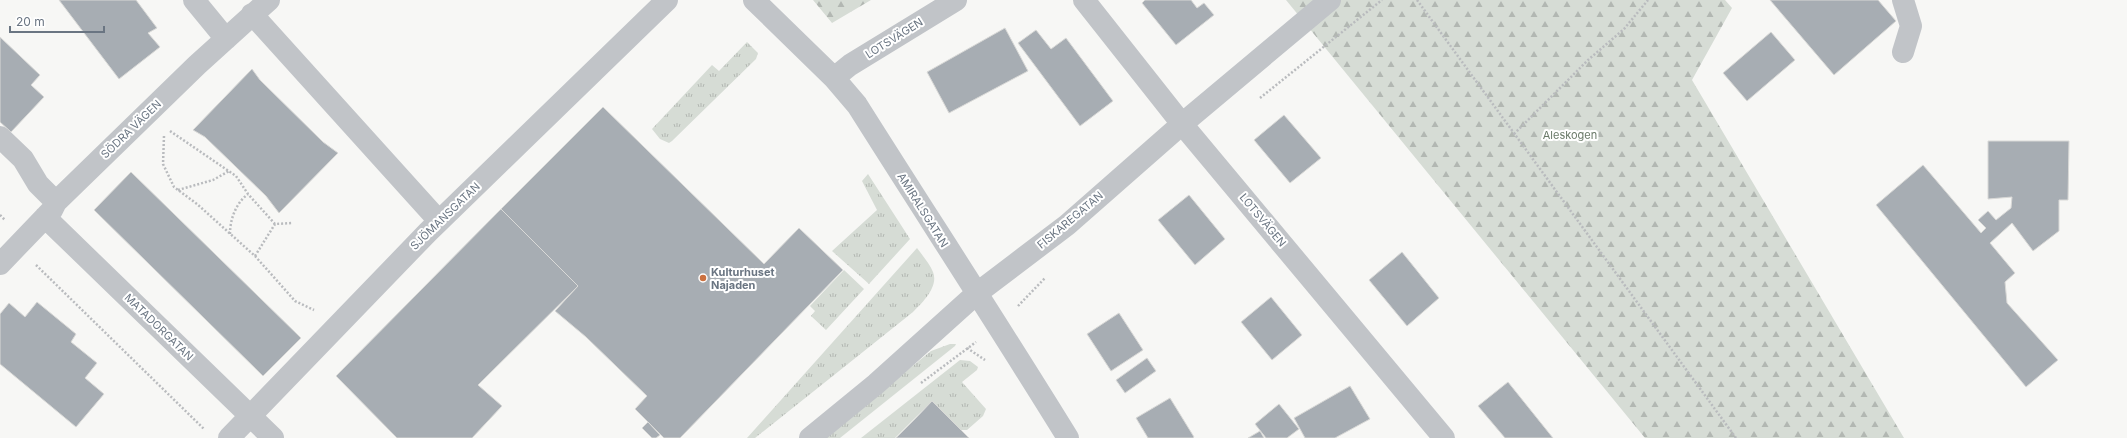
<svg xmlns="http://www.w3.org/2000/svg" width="2127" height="438" viewBox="0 0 2127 438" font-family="Inter,sans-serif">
<defs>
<pattern id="grass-tufts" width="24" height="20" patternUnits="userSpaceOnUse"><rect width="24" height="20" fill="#d6dcd5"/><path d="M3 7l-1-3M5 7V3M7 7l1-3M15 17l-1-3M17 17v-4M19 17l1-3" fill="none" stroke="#b2b7b2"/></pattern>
<pattern id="forest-firs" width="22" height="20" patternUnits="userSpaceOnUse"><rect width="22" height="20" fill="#d6dcd5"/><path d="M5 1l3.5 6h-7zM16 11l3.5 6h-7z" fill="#b2b7b2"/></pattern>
</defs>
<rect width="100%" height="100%" fill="#f7f7f5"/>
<path fill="url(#grass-tufts)" d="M 747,42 L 758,53 L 756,59 L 672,141 L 669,143 L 660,139 L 652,129 L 712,65 L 719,71 Z
M 868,174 L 910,239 L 869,284 L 832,251 L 877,210 L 862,181 Z
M 917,248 C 922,255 930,264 933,272 C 939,287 922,303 913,312 L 755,438 L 747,438 Z
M 844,270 L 864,289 L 826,330 L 811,316 L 815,311 L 810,306 Z
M 950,344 L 956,344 L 955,346 L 840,438 L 824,438 L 931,351 Z
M 960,360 L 970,361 L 978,367 L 977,370 L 962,382 L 986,409 L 983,416 L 967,430 L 961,430 L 932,401 L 895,438 L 861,438 Z"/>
<path fill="url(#forest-firs)" d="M 813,0 L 871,0 L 832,23 Z
M 1286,0 L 1725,0 L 1732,8 L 1692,80 L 1904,438 L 1645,438 Z"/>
<path fill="#a7adb3" stroke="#d9d9d7" d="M 59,0 L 136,0 L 157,28 L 148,33 L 160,47 L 119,79 Z
M 1145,0 L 1191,0 L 1197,8 L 1204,3 L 1214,15 L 1176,45 L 1142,3 Z
M 1770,0 L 1878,0 L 1896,21 L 1834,75 Z
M 1005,28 L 1028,71 L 949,113 L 927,72 Z
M 1036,30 L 1051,49 L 1066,38 L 1113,101 L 1080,126 L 1018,43 Z
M 1771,32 L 1795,60 L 1747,101 L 1723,73 Z
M 0,37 L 40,75 L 31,85 L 44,97 L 11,132 L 0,122 Z
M 252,69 L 260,80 L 323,142 L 338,153 L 279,213 L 266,196 L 205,137 L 193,130 Z
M 603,107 L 764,264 L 799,228 L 843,270 L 680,438 L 664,438 L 635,409 L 647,396 L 586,337 L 555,311 L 578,286 L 501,209 Z
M 1284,115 L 1321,158 L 1290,183 L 1254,140 Z
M 1988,141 L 2069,141 L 2068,200 L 2059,200 L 2059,231 L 2033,251 L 2012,223 L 1990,243 L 2015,273 L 2005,282 L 2007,303 L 2058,360 L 2026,387 L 1876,205 L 1923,165 L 1981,233 L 1986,228 L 1978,220 L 1988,211 L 1996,220 L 2011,208 L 2012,197 L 1988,199 Z
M 131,172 L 301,338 L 263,376 L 94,210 Z
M 1189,195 L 1225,239 L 1195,265 L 1158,220 Z
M 501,209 L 578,286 L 478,385 L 502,406 L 472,438 L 397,438 L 336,376 Z
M 1402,252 L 1439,298 L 1407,326 L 1369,280 Z
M 1271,297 L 1302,335 L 1272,360 L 1241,322 Z
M 37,302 L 76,334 L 71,342 L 97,363 L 85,378 L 104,394 L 76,427 L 0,364 L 0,314 L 9,303 L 25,317 Z
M 1119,313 L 1143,350 L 1111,371 L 1087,334 Z
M 1147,358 L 1156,371 L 1125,393 L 1116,380 Z
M 1508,382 L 1553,438 L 1505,438 L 1478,406 Z
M 1350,386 L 1370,419 L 1335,438 L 1305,438 L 1294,418 Z
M 1170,398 L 1194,437 L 1193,438 L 1148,438 L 1136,418 Z
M 932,401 L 969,438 L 896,438 L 915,419 Z
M 1279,404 L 1299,429 L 1287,438 L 1266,438 L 1255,424 Z
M 648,422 L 660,435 L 656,438 L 652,438 L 642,428 Z
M 1260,431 L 1264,438 L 1248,438 Z"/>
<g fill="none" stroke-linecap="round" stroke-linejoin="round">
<path stroke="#b9bbbe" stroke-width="2.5" stroke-dasharray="2 2" stroke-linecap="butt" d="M 1417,0 L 1736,438
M 1260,98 L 1382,0
M 170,131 L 236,176 L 248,194 L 275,224 L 292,223
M 1514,134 L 1588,60 L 1624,29 L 1648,0
M 164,136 L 163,164 L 174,187 L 197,204 L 255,256 L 295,301 L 314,310
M 178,190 L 213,180 L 229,171
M 0,215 L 5,220
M 230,234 C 230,219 236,203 248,194
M 255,256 L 275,224
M 36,265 L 204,429
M 1018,306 L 1045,278
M 967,348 L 985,360
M 921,383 L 976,342"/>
<path stroke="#c1c4c8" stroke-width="22" d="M 194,0 L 226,39
M 754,0 L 834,78 L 857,105 C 927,216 999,326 1068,438
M 1084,0 L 1182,124 L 1444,438
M 1903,0 L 1911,26 L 1903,52
M 252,14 L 439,221
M 834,78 L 850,65 L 956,0
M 0,137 L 23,159 L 38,184 L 56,202
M 45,217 L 273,438
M 0,264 L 52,210 L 56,202 L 197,65 L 269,0
M 229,438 L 428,232 L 667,0
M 810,438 L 876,384 L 976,294 L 1067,225 L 1182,124 L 1330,0"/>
</g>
<circle fill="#cc7140" stroke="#fff" stroke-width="1.5" cx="703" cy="278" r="4"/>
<g text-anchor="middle" stroke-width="4" stroke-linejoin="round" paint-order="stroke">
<g font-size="11" fill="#6a7582" stroke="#fff">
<text transform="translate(894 38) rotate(-32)" y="4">LOTSVÄGEN</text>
<text transform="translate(131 129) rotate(-44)" y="4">SÖDRA VÄGEN</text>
<text transform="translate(923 210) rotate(58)" y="4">AMIRALSGATAN</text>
<text transform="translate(445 216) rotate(-44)" y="4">SJÖMANSGATAN</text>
<text transform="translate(1070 220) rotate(-40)" y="4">FISKAREGATAN</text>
<text transform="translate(1263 220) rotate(50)" y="4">LOTSVÄGEN</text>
<text transform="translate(159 327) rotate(44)" y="4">MATADORGATAN</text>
</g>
<g font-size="11" fill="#6a7a68" stroke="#fff">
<text x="1570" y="139">Aleskogen</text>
</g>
<g font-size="11" font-weight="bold" fill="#6a7582" stroke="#fff" text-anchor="start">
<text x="711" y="276">Kulturhuset<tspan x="711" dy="13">Najaden</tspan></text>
</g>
</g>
<path d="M10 26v6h94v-6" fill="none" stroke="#6a7582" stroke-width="2"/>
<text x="16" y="26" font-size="12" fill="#6a7582" stroke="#ffffff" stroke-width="3" paint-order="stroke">20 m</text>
</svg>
